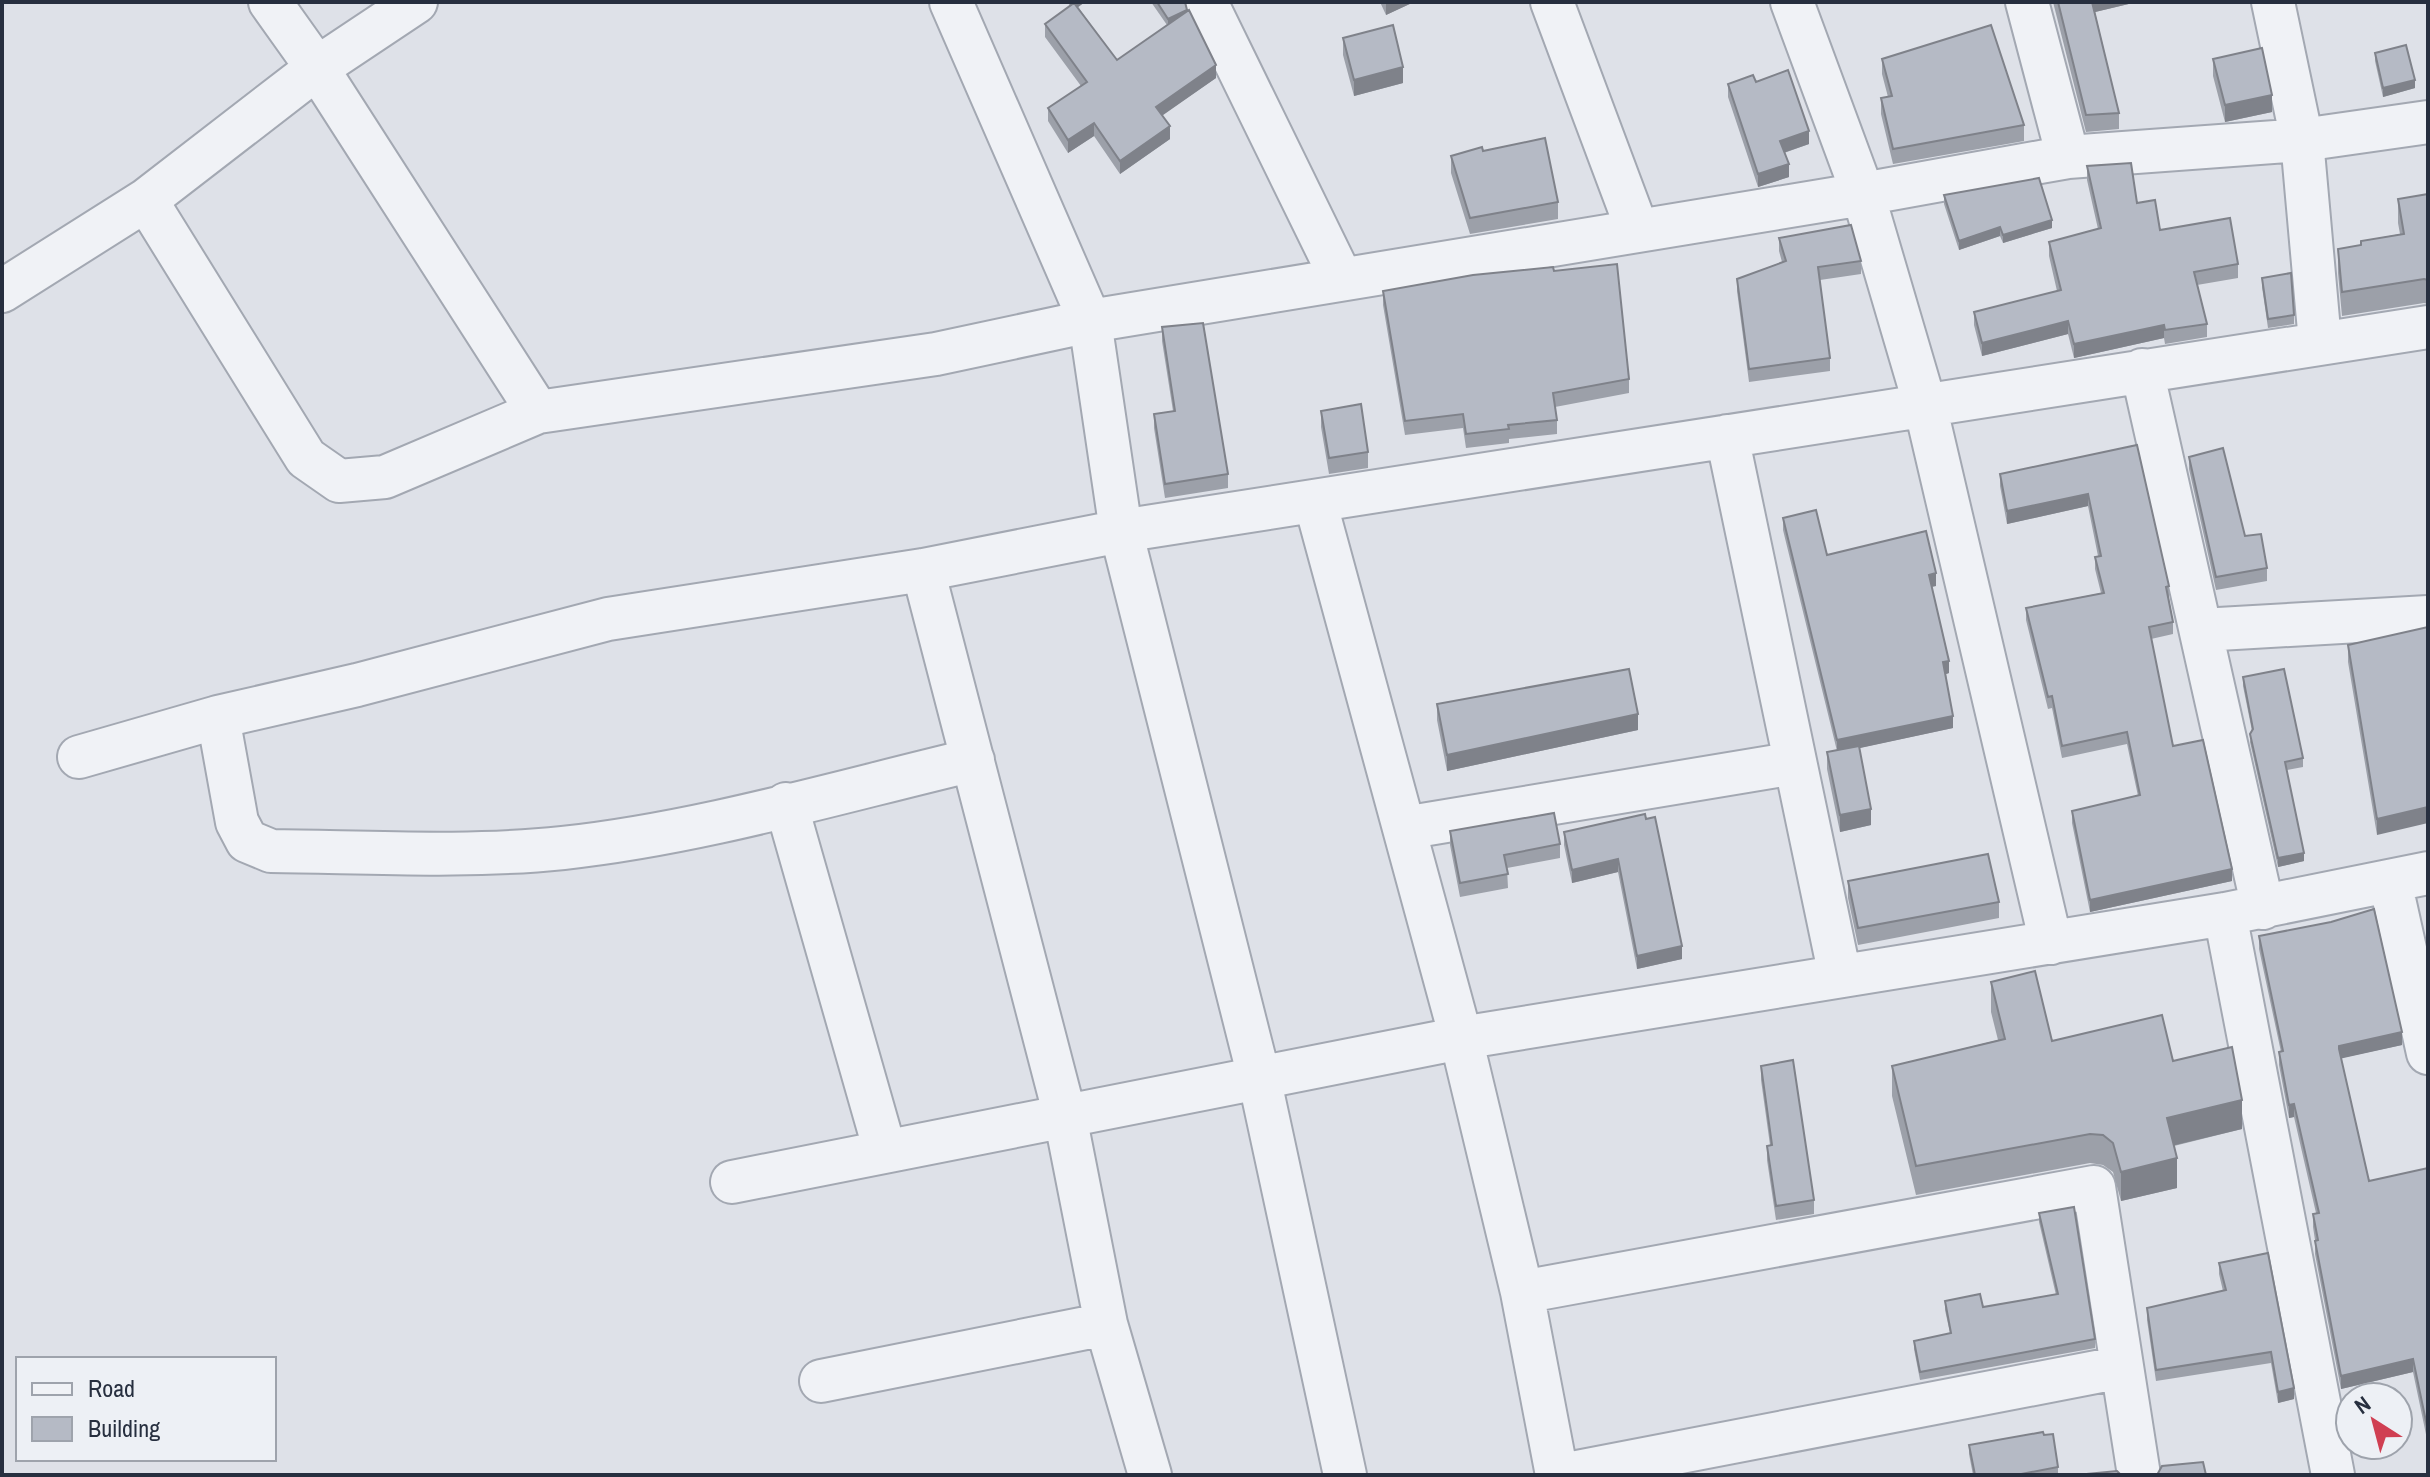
<svg xmlns="http://www.w3.org/2000/svg" width="2430" height="1477" viewBox="0 0 2430 1477" font-family="'Archivo Narrow',sans-serif">
<rect width="100%" height="100%" fill="#dee1e8"/>
<g fill="none" stroke-linecap="round" stroke-linejoin="round">
<defs>
<path id="minor" d="M 270,2 L 317,68 L 538,412
M 951,2 L 1090,321 L 1121,531 L 1259,1077 L 1345,1475
M 1206,2 L 1341,278
M 1552,2 L 1637,229
M 1792,2 L 1863,194 L 1925,405 L 2051,943
M 2027,2 L 2068,157
M 2273,2 L 2302,140 L 2320,342
M 146,200 L 306,458 L 339,481 L 385,477 L 538,412 L 936,354 L 1090,321 L 1863,194 L 2068,157 L 2302,140 L 2428,122
M 2,291 L 146,200 L 317,68 L 416,2
M 2142,370 L 2263,908
M 1727,436 L 1840,976
M 1315,501 L 1461,1038 L 1522,1292 L 1557,1475
M 923,570 L 1065,1116 L 1106,1324 L 1150,1475
M 2201,630 L 2428,617
M 218,717 L 237,822 L 247,841 L 271,851 C 368,852 467,858 563,848 C 701,833 838,792 973,760
M 79,757 L 218,717 L 357,685 L 608,619 L 923,570 L 1121,531 L 2428,327
M 786,804 L 885,1151
M 1404,828 L 1795,763
M 2390,881 L 2428,1053
M 2225,914 L 2333,1475
M 732,1182 L 1461,1038 L 2225,914 L 2428,873
M 1522,1292 L 2094,1187 L 2139,1475
M 821,1381 L 1106,1324
M 1561,1475 L 2122,1367"/>
</defs>
<use href="#minor" stroke="#a3a8b2" stroke-width="46"/>
<use href="#minor" stroke="#f0f2f6" stroke-width="42"/>
</g>
<path fill="#9ca0a9" d="M 1068,2 L 1085,2 L 1078,7 L 1117,60 L 1167,25 L 1151,2 L 1185,2 L 1187,11 L 1216,78 L 1162,115 L 1170,139 L 1120,174 L 1094,136 L 1068,153 L 1048,121 L 1048,108 L 1081,86 L 1045,37 L 1045,24 L 1070,6 Z
M 1380,2 L 1414,2 L 1386,15 Z
M 2053,2 L 2137,2 L 2095,12 L 2119,113 L 2119,129 L 2086,132 Z
M 1343,38 L 1403,83 L 1354,96 L 1343,55 Z
M 2375,53 L 2415,88 L 2383,97 L 2375,61 Z
M 1882,59 L 2024,125 L 2024,141 L 1893,164 L 1881,114 L 1881,98 L 1888,97 L 1882,74 Z
M 2213,59 L 2272,112 L 2225,122 L 2213,76 Z
M 1756,82 L 1809,144 L 1784,153 L 1789,177 L 1758,187 L 1728,97 L 1728,84 Z
M 1483,151 L 1558,202 L 1558,219 L 1470,234 L 1451,173 L 1451,156 Z
M 2087,166 L 2137,203 L 2160,230 L 2238,264 L 2238,278 L 2197,285 L 2207,324 L 2207,337 L 2165,344 L 2164,338 L 2074,358 L 2068,334 L 1982,356 L 1974,325 L 1974,312 L 2057,291 L 2049,256 L 2049,242 L 2098,229 L 2087,180 Z
M 2428,194 L 2428,304 L 2424,303 L 2342,316 L 2338,273 L 2338,249 L 2361,245 L 2361,241 L 2400,234 L 2398,223 L 2398,199 Z
M 1944,195 L 2052,228 L 2003,243 L 2000,236 L 1959,250 L 1944,204 Z
M 1779,238 L 1861,261 L 1861,274 L 1820,280 L 1830,358 L 1830,371 L 1749,382 L 1737,291 L 1737,279 L 1782,262 L 1779,251 Z
M 1554,271 L 1629,379 L 1629,393 L 1555,407 L 1557,420 L 1557,434 L 1509,439 L 1509,443 L 1466,448 L 1463,428 L 1405,435 L 1383,305 L 1383,291 Z
M 2262,278 L 2294,315 L 2294,324 L 2268,328 L 2262,287 Z
M 1162,327 L 1228,474 L 1228,488 L 1165,498 L 1154,428 L 1154,414 L 1173,411 L 1162,341 Z
M 1321,411 L 1368,452 L 1368,468 L 1329,474 L 1321,427 Z
M 2137,445 L 2169,586 L 2169,598 L 2173,622 L 2173,634 L 2151,639 L 2173,746 L 2232,881 L 2090,912 L 2072,823 L 2072,811 L 2138,796 L 2127,744 L 2062,758 L 2052,708 L 2048,709 L 2026,620 L 2026,608 L 2101,593 L 2095,569 L 2095,557 L 2098,556 L 2088,506 L 2007,524 L 2000,486 L 2000,474 Z
M 2189,457 L 2267,568 L 2267,581 L 2216,590 L 2189,469 Z
M 1783,518 L 1827,555 L 1936,586 L 1932,587 L 1949,673 L 1946,674 L 1953,728 L 1859,748 L 1871,825 L 1840,832 L 1827,769 L 1827,752 L 1837,751 L 1783,530 Z
M 2428,627 L 2377,835 L 2348,662 L 2348,645 Z
M 2243,677 L 2303,758 L 2303,767 L 2287,770 L 2304,861 L 2278,867 L 2250,742 L 2252,731 L 2243,686 Z
M 1437,704 L 1638,730 L 1447,771 L 1437,720 Z
M 1645,814 L 1682,959 L 1637,969 L 1618,872 L 1572,883 L 1564,845 L 1564,832 Z
M 1450,831 L 1560,844 L 1560,858 L 1507,868 L 1508,888 L 1460,897 L 1450,845 Z
M 1848,881 L 1999,902 L 1999,918 L 1858,945 L 1848,898 Z
M 2259,936 L 2402,1045 L 2341,1058 L 2369,1181 L 2428,1168 L 2428,1444 L 2413,1372 L 2341,1389 L 2315,1254 L 2315,1240 L 2313,1227 L 2313,1214 L 2316,1213 L 2294,1117 L 2289,1118 L 2279,1065 L 2279,1052 L 2281,1052 L 2259,949 Z
M 1991,982 L 2052,1041 L 2173,1061 L 2242,1129 L 2174,1146 L 2177,1188 L 2121,1201 L 2113,1172 L 2103,1165 L 2090,1163 L 1916,1195 L 1892,1096 L 1892,1066 L 1998,1040 L 1991,1012 Z
M 1761,1066 L 1814,1200 L 1814,1214 L 1776,1220 L 1767,1160 L 1767,1146 L 1770,1145 L 1761,1080 Z
M 2039,1213 L 2095,1339 L 2095,1348 L 1920,1380 L 1914,1349 L 1914,1341 L 1950,1333 L 1945,1310 L 1945,1301 L 1983,1307 L 2056,1295 L 2039,1222 Z
M 2268,1253 L 2294,1399 L 2278,1403 L 2271,1363 L 2156,1381 L 2147,1320 L 2147,1308 L 2223,1291 L 2219,1274 L 2219,1263 Z
M 2044,1435 L 2058,1467 L 2058,1475 L 1973,1475 L 1969,1454 L 1969,1445 Z"/>
<path fill="#7f828a" d="M 1074,2 L 1085,2 L 1074,10 Z
M 1390,2 L 1414,2 L 1386,15 L 1386,4 Z
M 2091,2 L 2137,2 L 2091,13 Z
M 1187,10 L 1168,27 L 1168,19 Z
M 1216,65 L 1216,78 L 1156,120 L 1156,107 Z
M 1403,67 L 1403,83 L 1354,96 L 1354,80 Z
M 2415,80 L 2415,88 L 2383,97 L 2383,88 Z
M 2272,95 L 2272,112 L 2225,122 L 2225,105 Z
M 1094,123 L 1094,136 L 1068,153 L 1068,140 Z
M 1170,126 L 1170,139 L 1120,174 L 1120,161 Z
M 1809,131 L 1809,144 L 1780,154 L 1780,141 Z
M 1789,164 L 1789,177 L 1758,187 L 1758,174 Z
M 2052,220 L 2052,228 L 2003,243 L 2003,235 Z
M 2000,227 L 2000,236 L 1959,250 L 1959,241 Z
M 2068,321 L 2068,334 L 1982,356 L 1982,343 Z
M 2164,325 L 2164,338 L 2074,358 L 2074,344 Z
M 2088,494 L 2088,506 L 2007,524 L 2007,511 Z
M 1936,573 L 1936,586 L 1929,587 L 1929,575 Z
M 1949,661 L 1949,673 L 1943,675 L 1943,662 Z
M 1638,714 L 1638,730 L 1447,771 L 1447,755 Z
M 1953,716 L 1953,728 L 1837,753 L 1837,740 Z
M 2428,807 L 2428,823 L 2377,835 L 2377,819 Z
M 1871,809 L 1871,825 L 1840,832 L 1840,815 Z
M 2304,853 L 2304,861 L 2278,867 L 2278,858 Z
M 1618,859 L 1618,872 L 1572,883 L 1572,870 Z
M 2232,869 L 2232,881 L 2090,912 L 2090,900 Z
M 1682,946 L 1682,959 L 1637,969 L 1637,956 Z
M 2402,1032 L 2402,1045 L 2339,1059 L 2339,1046 Z
M 2242,1100 L 2242,1129 L 2167,1147 L 2167,1118 Z
M 2294,1104 L 2294,1117 L 2289,1118 L 2289,1105 Z
M 2177,1158 L 2177,1188 L 2121,1201 L 2121,1172 Z
M 2413,1359 L 2413,1372 L 2341,1389 L 2341,1376 Z
M 2294,1388 L 2294,1399 L 2278,1403 L 2278,1392 Z"/>
<path fill="#b5bac5" stroke="#7f828a" stroke-width="2" d="M 1157,2 L 1185,2 L 1187,10 L 1168,19 Z
M 2058,2 L 2092,2 L 2119,113 L 2086,115 Z
M 1074,3 L 1117,60 L 1189,10 L 1216,65 L 1156,107 L 1170,126 L 1120,161 L 1094,123 L 1068,140 L 1048,108 L 1087,82 L 1045,24 Z
M 1393,25 L 1403,67 L 1354,80 L 1343,38 Z
M 1991,25 L 2024,125 L 1893,149 L 1881,98 L 1892,96 L 1882,59 Z
M 2406,45 L 2415,80 L 2383,88 L 2375,53 Z
M 2262,48 L 2272,95 L 2225,105 L 2213,59 Z
M 1788,70 L 1809,131 L 1780,141 L 1789,164 L 1758,174 L 1728,84 L 1753,75 L 1756,82 Z
M 1545,138 L 1558,202 L 1470,218 L 1451,156 L 1482,147 L 1483,151 Z
M 2131,163 L 2137,203 L 2155,200 L 2160,230 L 2230,218 L 2238,264 L 2194,272 L 2207,324 L 2165,330 L 2164,325 L 2074,344 L 2068,321 L 1982,343 L 1974,312 L 2061,290 L 2049,242 L 2101,228 L 2087,166 Z
M 2039,178 L 2052,220 L 2003,235 L 2000,227 L 1959,241 L 1944,195 Z
M 2428,194 L 2428,280 L 2424,279 L 2342,292 L 2338,249 L 2361,245 L 2361,241 L 2404,234 L 2398,199 Z
M 1851,225 L 1861,261 L 1818,267 L 1830,358 L 1749,369 L 1737,279 L 1786,261 L 1779,238 Z
M 1617,264 L 1629,379 L 1553,393 L 1557,420 L 1508,425 L 1509,429 L 1466,434 L 1463,414 L 1405,421 L 1383,291 L 1473,275 L 1553,267 L 1554,271 Z
M 2291,273 L 2294,315 L 2268,319 L 2262,278 Z
M 1203,323 L 1228,474 L 1165,484 L 1154,414 L 1175,411 L 1162,327 Z
M 1361,404 L 1368,452 L 1329,458 L 1321,411 Z
M 2137,445 L 2169,586 L 2166,587 L 2173,622 L 2149,627 L 2173,746 L 2203,740 L 2232,869 L 2090,900 L 2072,811 L 2140,795 L 2127,732 L 2062,746 L 2052,696 L 2048,697 L 2026,608 L 2104,593 L 2095,557 L 2101,556 L 2088,494 L 2007,511 L 2000,474 Z
M 2223,448 L 2245,536 L 2261,534 L 2267,568 L 2216,577 L 2189,457 Z
M 1816,510 L 1827,555 L 1926,531 L 1936,573 L 1929,575 L 1949,661 L 1943,662 L 1953,716 L 1837,740 L 1783,518 Z
M 2428,627 L 2428,807 L 2377,819 L 2348,645 Z
M 1629,669 L 1638,714 L 1447,755 L 1437,704 Z
M 2284,669 L 2303,758 L 2285,762 L 2304,853 L 2278,858 L 2250,734 L 2253,729 L 2243,677 Z
M 1859,746 L 1871,809 L 1840,815 L 1827,752 Z
M 1554,813 L 1560,844 L 1504,855 L 1508,874 L 1460,883 L 1450,831 Z
M 1645,814 L 1646,819 L 1655,817 L 1682,946 L 1637,956 L 1618,859 L 1572,870 L 1564,832 Z
M 1988,854 L 1999,902 L 1858,928 L 1848,881 Z
M 2374,909 L 2402,1032 L 2339,1046 L 2339,1049 L 2369,1181 L 2428,1168 L 2428,1431 L 2413,1359 L 2341,1376 L 2315,1241 L 2318,1240 L 2313,1214 L 2319,1213 L 2294,1104 L 2289,1105 L 2279,1052 L 2283,1051 L 2259,936 L 2331,922 Z
M 2035,971 L 2052,1041 L 2162,1015 L 2173,1061 L 2232,1047 L 2242,1100 L 2167,1118 L 2177,1158 L 2121,1172 L 2113,1143 L 2103,1135 L 2090,1134 L 1916,1166 L 1892,1066 L 2005,1039 L 1991,982 Z
M 1793,1060 L 1814,1200 L 1776,1206 L 1767,1146 L 1772,1145 L 1761,1066 Z
M 2074,1207 L 2095,1339 L 1920,1372 L 1914,1341 L 1951,1333 L 1945,1301 L 1980,1294 L 1983,1307 L 2058,1294 L 2039,1213 Z
M 2268,1253 L 2294,1388 L 2278,1392 L 2271,1352 L 2156,1370 L 2147,1308 L 2226,1290 L 2219,1263 Z
M 2043,1432 L 2044,1435 L 2053,1434 L 2058,1467 L 2016,1475 L 1975,1475 L 1969,1445 Z
M 2203,1462 L 2206,1475 L 2157,1475 L 2162,1466 Z
M 2117,1471 L 2121,1475 L 2076,1475 Z"/>
<rect width="2430" height="1477" fill="none" stroke="#272f3f" stroke-width="8"/>
<rect x="16" y="1357" width="260" height="104" fill="#edf0f5" stroke="#9ea3ac" stroke-width="2"/>
<rect x="32" y="1383" width="40" height="12" fill="#f0f2f6" stroke="#9ea3ac" stroke-width="2"/>
<text x="88" y="1397" font-size="24" fill="#272f3f">Road</text>
<rect x="32" y="1417" width="40" height="24" fill="#b5bac5" stroke="#9ea3ac" stroke-width="2"/>
<text x="88" y="1437" font-size="24" fill="#272f3f">Building</text>
<g transform="translate(2374 1421) rotate(324)"><circle r="38" fill="#edf0f5" stroke="#9ea3ac" stroke-width="2"/>
<path d="M0-6L14 30L0 20L-14 30Z" fill="#d03f52"/>
<text y="-12" font-size="22" font-weight="bold" text-anchor="middle" fill="#272f3f">N</text>
</g>
</svg>
